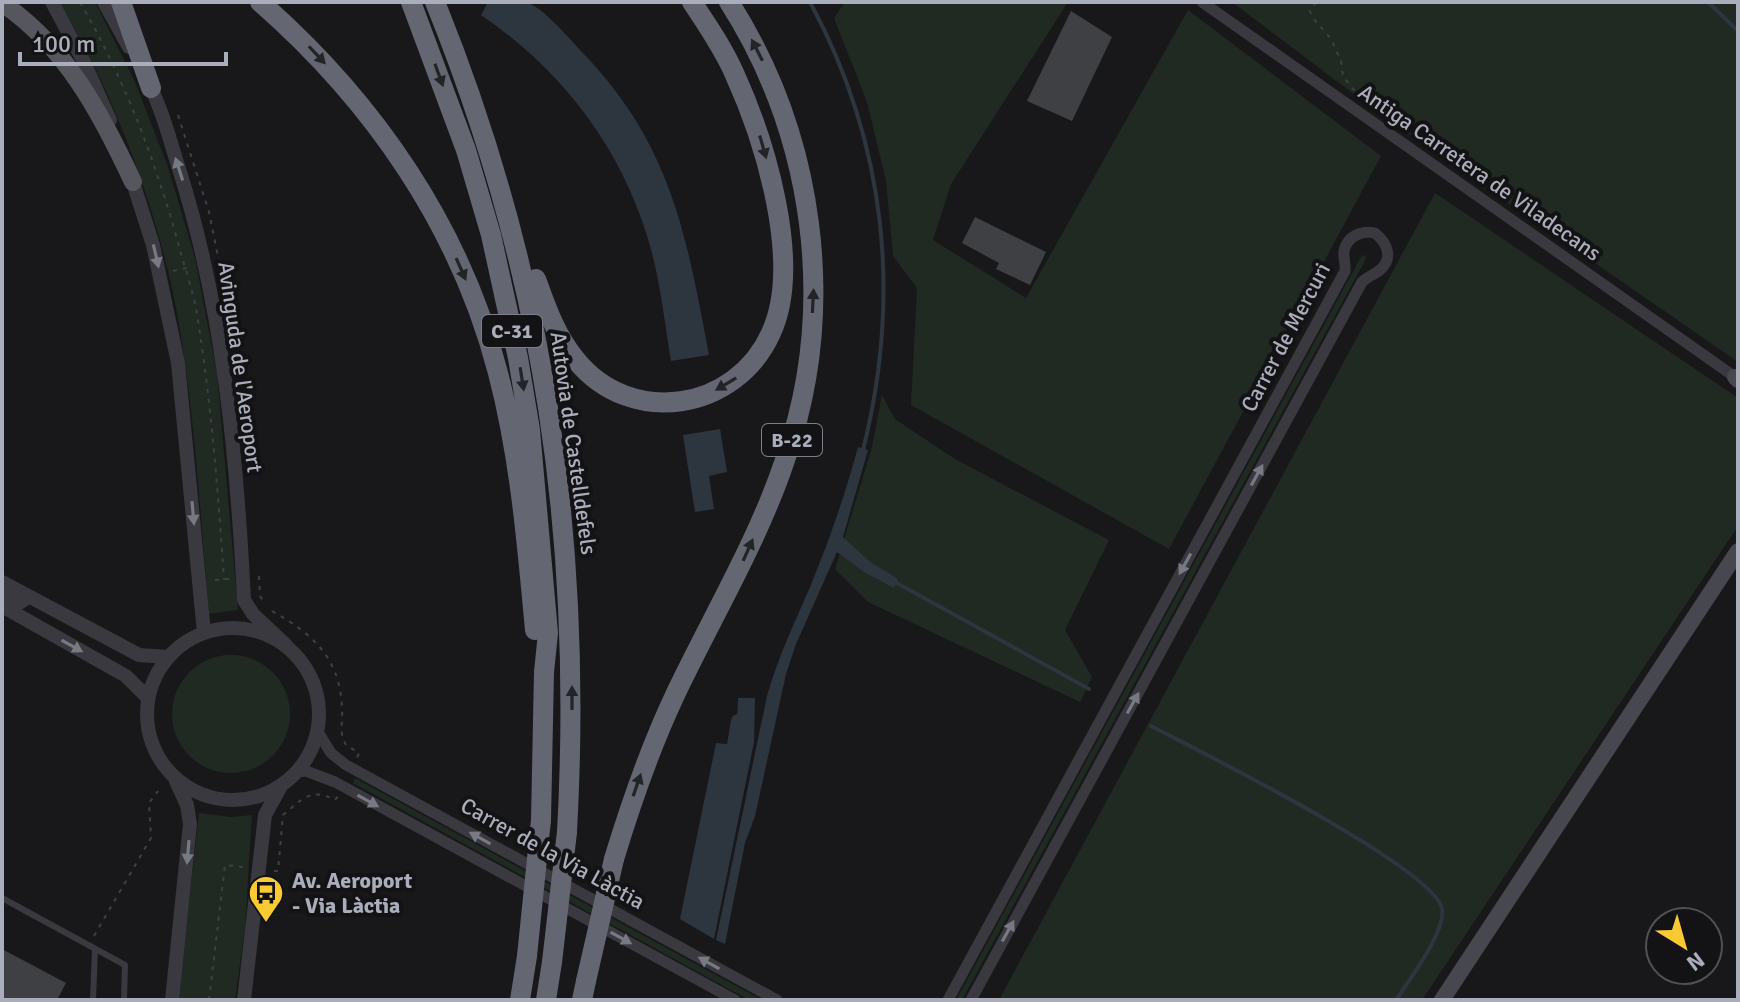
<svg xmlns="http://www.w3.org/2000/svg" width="1740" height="1002" viewBox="0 0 1740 1002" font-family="Signika,sans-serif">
<rect width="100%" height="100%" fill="#18181a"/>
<path fill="#202922" d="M 59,2 L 95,2 L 135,82 L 168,167 L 195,258 L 217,373 L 238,610 L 209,614 C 200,514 195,412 177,313 C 159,214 112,87 59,2 Z
M 845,2 L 1068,2 L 951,184 L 933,240 L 1026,298 L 1188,10 L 1381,156 L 1169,549 L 911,405 L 917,288 L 893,256 L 886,181 L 867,102 L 834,18 Z
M 1232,2 L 1738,2 L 1738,362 L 1384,117 Z
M 1435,193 L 1738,398 L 1738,526 L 1422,1000 L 999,1000 Z
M 1362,255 L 1367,257 L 962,1000 L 956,1000 Z
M 882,395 L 895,419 L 955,459 L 1109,540 L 1065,630 L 1092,677 L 1080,702 L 868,602 L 835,569 L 872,447 Z
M172 714a59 59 0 1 1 118 0a59 59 0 1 1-118 0Z
M 355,778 L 762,1000 L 749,1000 L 353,783 Z
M 199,813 L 231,817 L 252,815 L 245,927 L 235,1000 L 178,1000 Z"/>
<path fill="#2d353f" d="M 488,2 C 500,2 514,0 525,2 C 541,5 569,38 580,50 C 671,143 686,233 709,355 L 671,361 C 665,325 661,288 652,253 C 626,154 565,72 481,15 Z
M 720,429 L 727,472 L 709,476 L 714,509 L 695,512 L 683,435 Z
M 858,447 L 868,450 L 843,537 L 869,561 L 898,579 L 894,588 L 864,572 L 837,552 L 796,644 L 786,674 L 755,816 L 745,843 L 725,944 L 716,940 L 767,696 C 778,657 794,624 810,587 C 829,541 845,495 858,447 Z
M 738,698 L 755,698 L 754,742 L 714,939 L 680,919 L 716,743 L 736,745 Z"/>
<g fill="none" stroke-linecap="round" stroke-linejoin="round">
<path stroke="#2d353f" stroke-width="4" d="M 810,2 C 887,145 902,298 862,454
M 1708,2 L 1738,31
M 895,582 L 1089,689
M 1151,726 C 1197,750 1435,868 1442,909 C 1446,932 1409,980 1396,1000"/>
<path stroke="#2d353f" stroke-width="14" d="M 731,763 L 738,721"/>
</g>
<path fill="#3f4044" d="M 1071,11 L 1112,37 L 1072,121 L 1027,101 Z
M 975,217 L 1046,252 L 1030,285 L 996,269 L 999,263 L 962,243 Z
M 2,949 L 66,983 L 57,1000 L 2,1000 Z"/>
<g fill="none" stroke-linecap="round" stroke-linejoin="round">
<path stroke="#3f4046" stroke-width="2" stroke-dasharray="4 6" stroke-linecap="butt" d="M 80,2 C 124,78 155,159 178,243 C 184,266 193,290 197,314 C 211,401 218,491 224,580
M 1316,2 L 1310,11 L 1313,18 L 1331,39 L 1341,61 L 1343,76 L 1357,94
M 178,115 L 209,212 L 219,262
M 173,271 L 191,267
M 259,576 L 260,596 L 265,604
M 215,580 L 229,579
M 272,611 C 313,634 340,658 342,708 C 343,719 340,729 343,739 L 346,745 L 359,753 L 357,758
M 274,871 L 278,871 L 283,815 C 303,799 310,787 335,800 L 338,796
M 94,936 L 151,838 L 149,803 L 158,791
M 209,1000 L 225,865 L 244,867"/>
<path stroke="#39393f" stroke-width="6" d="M 2,898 L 125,965 L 124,1000
M 93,1000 L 95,949"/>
<path stroke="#39393f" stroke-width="11" d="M 1202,2 L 1735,377
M 318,732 L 331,753 L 346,765 L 777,1000
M 297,772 L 306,771 L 335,782 L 735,1000
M 948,1000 L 1345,271 C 1346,264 1343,258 1344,251 C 1347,236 1362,230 1375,233 C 1387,243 1394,258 1380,270 C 1374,275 1368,276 1362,282 L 971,1000"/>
<path stroke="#39393f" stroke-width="14" d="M 52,2 L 84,62 L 110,120
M 104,2 L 129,47
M 147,80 C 162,108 170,141 180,172 C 223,309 237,457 244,600 L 253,614 L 286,645
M 130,173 L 153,245 L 178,363 L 204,633
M 2,582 L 139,655 L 168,657
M 2,595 L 19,603 L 29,597
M 2,606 L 126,676 L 148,698
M147 714a86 86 0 1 1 172 0a86 86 0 1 1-172 0Z
M 172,1000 L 190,824 L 187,805 L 176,781
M 244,1000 L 265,815 L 281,786"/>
<path stroke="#47484f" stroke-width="16" d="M 1735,377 L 1738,380
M 1442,1000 L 1738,551"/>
<path stroke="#55565e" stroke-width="18" d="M 2,3 C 66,47 101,113 133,182"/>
<path stroke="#646671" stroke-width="20" d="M 121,2 L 151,88
M 260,2 C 373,101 460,226 498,373 C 520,457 527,544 535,630
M 411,2 L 466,150 L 491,235 L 518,358 L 530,430 L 548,633 L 544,672 L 541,820
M 435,2 C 545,273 583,541 567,832
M 536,279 C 546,307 556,336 576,360 C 631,428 736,411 771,333 C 803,264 765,141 735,75 C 724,49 707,25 692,2
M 614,859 C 631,803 650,748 675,695 C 712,617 757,543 785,460 C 838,308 815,137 729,2
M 520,1000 L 527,956
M 546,1000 L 552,962
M 582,1000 L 586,981"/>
<path stroke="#646671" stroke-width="20" d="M 527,956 L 541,820
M 552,962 L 567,832
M 586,981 L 614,859"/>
</g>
<defs><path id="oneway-solid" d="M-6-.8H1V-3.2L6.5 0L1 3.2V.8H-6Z" transform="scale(2)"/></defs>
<g fill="#232427">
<use href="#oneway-solid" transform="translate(757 50) rotate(-117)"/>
<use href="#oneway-solid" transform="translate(317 55) rotate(47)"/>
<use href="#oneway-solid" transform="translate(439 75) rotate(70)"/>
<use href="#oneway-solid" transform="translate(763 147) rotate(74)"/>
<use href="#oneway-solid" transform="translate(461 269) rotate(66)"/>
<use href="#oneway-solid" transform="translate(813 301) rotate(-87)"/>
<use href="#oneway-solid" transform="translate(522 379) rotate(81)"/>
<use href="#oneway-solid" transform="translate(726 384) rotate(149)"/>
<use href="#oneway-solid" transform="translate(748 550) rotate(-66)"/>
<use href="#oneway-solid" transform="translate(572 698) rotate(-90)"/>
<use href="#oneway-solid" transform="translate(637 785) rotate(-71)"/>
</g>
<g fill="#777983">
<use href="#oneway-solid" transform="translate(179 169) rotate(-108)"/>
<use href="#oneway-solid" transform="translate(156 256) rotate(77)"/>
<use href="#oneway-solid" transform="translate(1257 475) rotate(-61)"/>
<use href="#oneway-solid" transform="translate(193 513) rotate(85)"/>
<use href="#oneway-solid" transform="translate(1185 564) rotate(119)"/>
<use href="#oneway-solid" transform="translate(72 646) rotate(29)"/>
<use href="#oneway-solid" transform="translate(1133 703) rotate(-61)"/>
<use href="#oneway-solid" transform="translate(368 801) rotate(29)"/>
<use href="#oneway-solid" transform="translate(480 838) rotate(-151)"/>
<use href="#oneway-solid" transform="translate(188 852) rotate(95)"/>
<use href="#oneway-solid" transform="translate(1008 931) rotate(-61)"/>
<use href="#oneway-solid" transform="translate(621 938) rotate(29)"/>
<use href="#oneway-solid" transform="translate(709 963) rotate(-151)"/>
</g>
<defs>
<symbol id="bus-pin" viewBox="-11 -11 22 30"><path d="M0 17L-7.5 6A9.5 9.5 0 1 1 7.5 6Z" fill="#f9ca31" stroke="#131315"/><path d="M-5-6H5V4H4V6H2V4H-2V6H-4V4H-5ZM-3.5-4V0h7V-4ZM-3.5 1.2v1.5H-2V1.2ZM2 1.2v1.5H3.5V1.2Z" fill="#111"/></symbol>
</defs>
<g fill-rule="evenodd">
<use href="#bus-pin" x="246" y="873" width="40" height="54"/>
</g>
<g text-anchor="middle" stroke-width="8" stroke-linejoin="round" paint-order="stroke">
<g fill="#131315" stroke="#7d7f88" stroke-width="2">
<rect x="482" y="315" width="60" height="32" rx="6"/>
<rect x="762" y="424" width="60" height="32" rx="6"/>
</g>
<g font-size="20" font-weight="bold" fill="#aaadba">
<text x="512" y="338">C-31</text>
<text x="792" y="447">B-22</text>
</g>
<g font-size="22" fill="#aaadba" stroke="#131315">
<text transform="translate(1480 172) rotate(35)" y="8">Antiga Carretera de Viladecans</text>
<text transform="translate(1285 337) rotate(-62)" y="8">Carrer de Mercuri</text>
<text transform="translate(241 367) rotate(82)" y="8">Avinguda de l'Aeroport</text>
<text transform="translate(574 443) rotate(82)" y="8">Autovia de Castelldefels</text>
<text transform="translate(553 853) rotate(29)" y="8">Carrer de la Via Làctia</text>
</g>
<g font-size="22" font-weight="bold" fill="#aaadba" stroke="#131315" text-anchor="start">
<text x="292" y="888">Av. Aeroport<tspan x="292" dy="25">- Via Làctia</tspan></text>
</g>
</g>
<rect width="1740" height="1002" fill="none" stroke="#aaadba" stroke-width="8"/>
<g transform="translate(1684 946) rotate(143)"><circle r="38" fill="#131315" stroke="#4f5157" stroke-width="2"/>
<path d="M0-6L14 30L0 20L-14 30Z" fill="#f9ca31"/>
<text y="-12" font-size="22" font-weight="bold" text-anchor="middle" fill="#aaadba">N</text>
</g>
<path d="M20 52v12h206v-12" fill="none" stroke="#aaadba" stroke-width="4"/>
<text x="32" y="52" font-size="24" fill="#aaadba" stroke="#131315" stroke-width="6" paint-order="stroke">100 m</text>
</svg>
